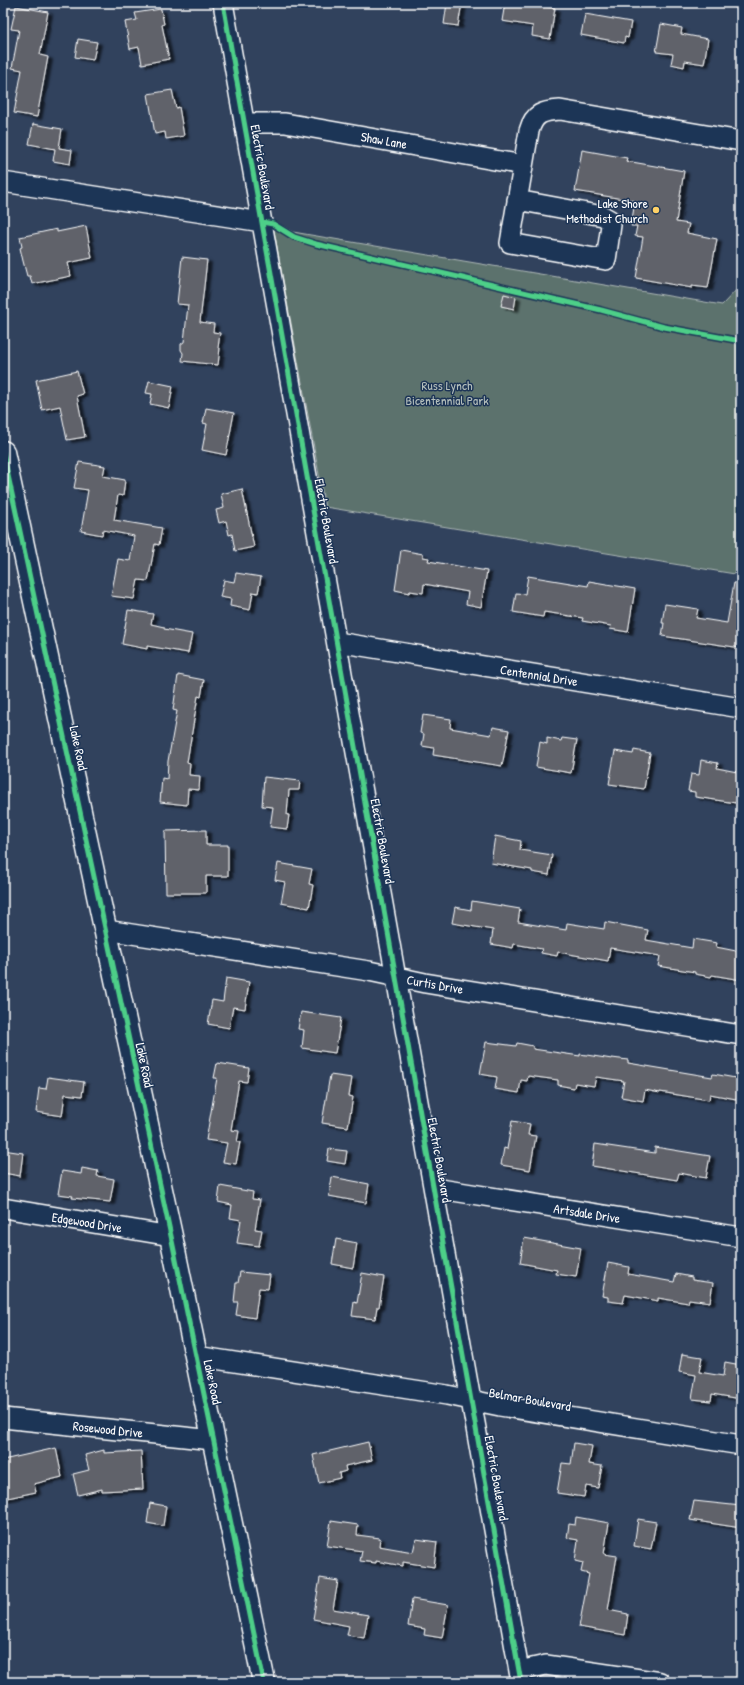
<svg xmlns="http://www.w3.org/2000/svg" width="744" height="1685" viewBox="0 0 744 1685" font-family="'Patrick Hand',sans-serif">
<defs>
<filter id="shadow"><feDropShadow dx="4.5" dy="2.5" stdDeviation="1" flood-color="#0009"/></filter>
</defs>
<rect width="100%" height="100%" fill="#31425d"/>
<filter id="ink" filterUnits="userSpaceOnUse"><feTurbulence type="fractalNoise" baseFrequency=".025" numOctaves="2"/><feDisplacementMap in="SourceGraphic" scale="8" xChannelSelector="R" yChannelSelector="G"/><feConvolveMatrix kernelMatrix="1 2 1 2 8 2 1 2 1" color-interpolation-filters="sRGB"/></filter>
<g filter="url(#ink)">
<path fill="#5c726d" stroke="#aeb8b6" d="M 272,220 L 293,232 L 722,305 L 741,285 L 741,575 L 325,507 Z"/>
<path fill="#60626a" stroke="#fff" filter="url(#shadow)" d="M 447,3 L 462,3 L 458,26 L 444,24 Z
M 505,3 L 525,3 L 555,8 L 550,39 L 532,36 L 533,26 L 502,21 Z
M 16,6 L 48,12 L 40,55 L 48,57 L 37,117 L 14,113 L 22,70 L 12,68 L 19,30 L 11,29 Z
M 161,9 L 164,24 L 162,25 L 169,59 L 142,64 L 139,47 L 130,49 L 125,22 L 137,20 L 135,13 Z
M 585,14 L 631,22 L 628,38 L 625,37 L 624,43 L 581,35 Z
M 661,24 L 682,28 L 681,34 L 708,39 L 704,64 L 685,61 L 684,67 L 671,64 L 673,54 L 656,52 Z
M 78,39 L 97,42 L 93,60 L 75,57 Z
M 172,90 L 176,108 L 179,107 L 184,136 L 166,139 L 165,132 L 155,134 L 148,94 Z
M 33,124 L 62,129 L 59,148 L 72,150 L 70,164 L 53,161 L 55,149 L 29,144 Z
M 582,150 L 627,158 L 626,161 L 684,171 L 676,222 L 689,224 L 687,233 L 717,239 L 708,288 L 692,286 L 692,288 L 636,278 L 643,237 L 635,236 L 637,226 L 631,226 L 635,201 L 575,191 Z
M 86,226 L 92,258 L 68,263 L 71,276 L 32,284 L 30,276 L 27,276 L 23,261 L 20,248 L 22,247 L 20,237 L 57,229 L 57,232 Z
M 182,257 L 207,260 L 200,322 L 214,324 L 213,332 L 220,333 L 218,348 L 220,348 L 218,365 L 182,361 L 183,353 L 181,350 L 181,344 L 184,342 L 188,305 L 177,304 Z
M 504,294 L 516,297 L 514,309 L 501,306 Z
M 77,371 L 83,394 L 77,396 L 85,437 L 67,440 L 60,406 L 42,410 L 36,380 Z
M 149,381 L 173,386 L 169,408 L 150,404 L 152,394 L 146,393 Z
M 206,408 L 234,413 L 226,455 L 202,450 L 207,424 L 203,423 Z
M 79,462 L 105,466 L 103,476 L 125,480 L 123,496 L 118,495 L 114,520 L 162,528 L 159,545 L 155,544 L 148,581 L 138,580 L 134,599 L 111,596 L 118,559 L 130,561 L 134,536 L 103,530 L 102,535 L 81,531 L 88,490 L 74,488 Z
M 242,489 L 254,547 L 235,551 L 232,534 L 229,535 L 226,521 L 219,523 L 216,510 L 224,508 L 221,494 Z
M 401,550 L 423,554 L 423,557 L 429,558 L 428,561 L 487,571 L 481,607 L 466,604 L 468,592 L 424,584 L 423,593 L 410,591 L 409,593 L 395,590 Z
M 236,573 L 261,577 L 258,593 L 253,592 L 250,610 L 230,606 L 231,599 L 220,597 L 224,580 L 234,582 Z
M 528,576 L 588,586 L 589,581 L 635,589 L 628,632 L 610,629 L 611,626 L 582,621 L 583,618 L 544,612 L 543,617 L 513,612 L 516,593 L 525,594 Z
M 734,583 L 741,584 L 741,648 L 662,636 L 664,623 L 662,623 L 665,604 L 698,609 L 696,618 L 727,623 Z
M 128,610 L 153,614 L 151,624 L 164,627 L 164,629 L 192,634 L 188,653 L 147,646 L 147,649 L 122,644 Z
M 178,675 L 204,680 L 201,697 L 198,696 L 187,762 L 190,763 L 189,775 L 200,776 L 199,790 L 188,789 L 187,805 L 160,802 L 162,778 L 167,779 L 168,761 L 177,711 L 173,710 Z
M 423,715 L 451,719 L 450,728 L 491,735 L 493,727 L 509,730 L 502,766 L 433,755 L 434,748 L 422,746 L 424,734 L 420,733 Z
M 547,738 L 561,741 L 562,738 L 577,740 L 571,773 L 536,767 L 540,742 L 547,744 Z
M 634,750 L 650,753 L 644,789 L 609,784 L 615,751 L 633,754 Z
M 701,760 L 718,763 L 717,768 L 737,772 L 740,777 L 736,803 L 695,797 L 695,792 L 688,791 L 691,774 L 699,775 Z
M 264,777 L 300,781 L 299,790 L 289,790 L 287,815 L 289,815 L 287,829 L 270,827 L 273,807 L 262,806 Z
M 206,830 L 206,845 L 228,845 L 228,876 L 206,876 L 206,893 L 166,893 L 165,831 Z
M 495,836 L 521,841 L 520,850 L 552,855 L 549,875 L 532,872 L 532,870 L 491,863 Z
M 278,863 L 312,869 L 309,884 L 313,885 L 309,908 L 281,903 L 285,882 L 275,880 Z
M 472,901 L 520,909 L 518,922 L 566,930 L 567,923 L 604,929 L 605,922 L 648,930 L 646,940 L 692,948 L 693,939 L 717,943 L 716,947 L 741,952 L 741,980 L 712,975 L 711,977 L 695,974 L 695,972 L 658,966 L 660,956 L 610,948 L 608,961 L 558,952 L 557,956 L 541,953 L 542,949 L 514,944 L 513,948 L 491,944 L 493,930 L 452,923 L 455,907 L 471,910 Z
M 226,978 L 249,982 L 245,1009 L 233,1007 L 229,1028 L 208,1024 L 212,1000 L 223,1002 Z
M 301,1012 L 341,1018 L 335,1053 L 302,1048 L 304,1030 L 298,1029 Z
M 486,1042 L 516,1046 L 517,1043 L 533,1046 L 533,1049 L 580,1056 L 580,1054 L 612,1059 L 612,1058 L 628,1060 L 628,1063 L 712,1077 L 713,1074 L 741,1079 L 741,1100 L 710,1094 L 709,1100 L 660,1092 L 660,1093 L 645,1090 L 643,1101 L 621,1097 L 624,1081 L 596,1077 L 594,1086 L 575,1083 L 574,1088 L 558,1085 L 558,1080 L 528,1076 L 527,1081 L 521,1080 L 519,1093 L 495,1089 L 497,1077 L 480,1074 Z
M 217,1063 L 249,1068 L 247,1082 L 239,1081 L 231,1130 L 239,1131 L 237,1142 L 240,1142 L 236,1164 L 223,1162 L 227,1143 L 206,1140 L 217,1078 L 214,1078 Z
M 330,1075 L 352,1078 L 349,1096 L 353,1097 L 348,1127 L 322,1123 Z
M 48,1077 L 84,1082 L 82,1096 L 65,1094 L 62,1116 L 36,1112 L 39,1088 L 46,1089 Z
M 512,1121 L 530,1124 L 528,1135 L 536,1136 L 530,1170 L 501,1165 L 504,1148 L 507,1149 Z
M 595,1144 L 655,1153 L 655,1147 L 710,1156 L 706,1178 L 679,1173 L 677,1180 L 592,1166 Z
M 329,1149 L 347,1151 L 345,1164 L 327,1161 Z
M 3,1150 L 23,1153 L 20,1176 L 3,1173 Z
M 82,1168 L 98,1171 L 97,1176 L 114,1179 L 110,1202 L 72,1198 L 73,1196 L 58,1194 L 62,1171 L 81,1174 Z
M 332,1177 L 369,1184 L 366,1203 L 329,1196 Z
M 220,1186 L 253,1192 L 252,1199 L 260,1200 L 255,1229 L 262,1230 L 259,1246 L 237,1243 L 241,1220 L 230,1218 L 232,1205 L 218,1202 Z
M 524,1238 L 581,1248 L 576,1277 L 556,1274 L 557,1270 L 520,1263 Z
M 336,1239 L 357,1243 L 353,1268 L 332,1264 Z
M 608,1263 L 629,1267 L 628,1274 L 674,1282 L 676,1274 L 692,1277 L 692,1280 L 713,1283 L 710,1302 L 689,1299 L 688,1303 L 658,1298 L 658,1301 L 625,1295 L 623,1303 L 608,1301 L 608,1297 L 602,1296 Z
M 240,1272 L 270,1275 L 268,1289 L 259,1288 L 255,1318 L 236,1315 L 238,1302 L 234,1302 L 236,1283 L 238,1283 Z
M 362,1273 L 384,1277 L 379,1307 L 377,1307 L 375,1319 L 352,1316 L 354,1302 L 357,1303 Z
M 682,1354 L 702,1357 L 699,1372 L 723,1376 L 725,1362 L 741,1365 L 741,1399 L 712,1394 L 711,1401 L 692,1399 L 696,1375 L 679,1372 Z
M 368,1442 L 372,1460 L 345,1466 L 346,1471 L 339,1473 L 340,1478 L 319,1483 L 313,1455 Z
M 574,1443 L 592,1446 L 589,1464 L 602,1466 L 598,1488 L 586,1486 L 584,1497 L 557,1493 L 562,1463 L 571,1464 Z
M 56,1448 L 62,1477 L 34,1484 L 36,1492 L 3,1499 L 3,1460 Z
M 104,1450 L 104,1453 L 141,1451 L 143,1489 L 102,1491 L 102,1489 L 78,1495 L 73,1474 L 89,1470 L 85,1455 Z
M 694,1501 L 741,1506 L 741,1528 L 690,1520 Z
M 150,1503 L 166,1506 L 163,1526 L 147,1523 Z
M 576,1517 L 609,1523 L 604,1554 L 617,1556 L 608,1610 L 628,1614 L 625,1635 L 579,1627 L 589,1574 L 581,1572 L 583,1563 L 575,1561 L 578,1540 L 567,1538 L 569,1524 L 575,1525 Z
M 638,1519 L 656,1522 L 651,1549 L 634,1546 Z
M 331,1521 L 358,1525 L 357,1535 L 380,1538 L 379,1546 L 413,1552 L 416,1539 L 437,1542 L 434,1567 L 403,1562 L 403,1566 L 376,1561 L 376,1563 L 360,1561 L 362,1551 L 327,1546 Z
M 320,1578 L 338,1581 L 333,1609 L 368,1615 L 364,1638 L 347,1635 L 349,1626 L 313,1619 Z
M 412,1599 L 448,1605 L 442,1638 L 424,1635 L 425,1629 L 408,1626 Z"/>
<g fill="none" stroke-linecap="round" stroke-linejoin="round">
<defs>
<path id="minor" d="M 223,3 L 521,1682
M 244,123 L 285,123 L 523,165
M 3,182 L 262,222
M 517,200 L 603,216 L 610,220 L 611,225 L 606,260 L 510,243 L 529,131 C 534,113 543,111 560,110 L 741,141
M 337,642 L 741,708
M 106,930 L 369,971 L 425,983 L 741,1035
M 434,1188 L 741,1237
M 3,1208 L 171,1236
M 196,1356 L 447,1395 L 500,1406 L 741,1445
M 3,1418 L 213,1440
M 519,1671 L 546,1665 L 660,1682"/>
<path id="major" d="M 3,452 L 171,1236 L 264,1682"/>
</defs>
<use href="#minor" stroke="#fff" stroke-width="22"/>
<use href="#major" stroke="#fff" stroke-width="25"/>
<use href="#minor" stroke="#1d3557" stroke-width="19"/>
<use href="#major" stroke="#1d3557" stroke-width="22"/>
<defs>
<path id="cycleway" d="M 223,3 L 521,1682
M 262,222 L 273,224 L 294,237 L 316,244 L 601,310 L 664,327 L 741,341
M 3,452 L 171,1236 L 264,1682"/>
</defs>
<use href="#cycleway" stroke="#1d3557" stroke-width="8"/>
<use href="#cycleway" stroke="#4dcf88" stroke-width="5"/>
</g>
</g>
<circle fill="#ffd166" stroke="#1d3557" stroke-width="1.5" cx="656" cy="210" r="4"/>
<g text-anchor="middle" stroke-width="3" stroke-linejoin="round" paint-order="stroke">
<g font-size="13" fill="#fff" stroke="#1d3557">
<text transform="translate(384 140) rotate(10)" y="5">Shaw Lane</text>
<text transform="translate(263 167) rotate(80)" y="5">Electric Boulevard</text>
<text transform="translate(327 521) rotate(80)" y="5">Electric Boulevard</text>
<text transform="translate(539 675) rotate(9)" y="5">Centennial Drive</text>
<text transform="translate(79 748) rotate(78)" y="5">Lake Road</text>
<text transform="translate(383 841) rotate(80)" y="5">Electric Boulevard</text>
<text transform="translate(435 984) rotate(10)" y="5">Curtis Drive</text>
<text transform="translate(145 1065) rotate(78)" y="5">Lake Road</text>
<text transform="translate(440 1160) rotate(80)" y="5">Electric Boulevard</text>
<text transform="translate(587 1213) rotate(9)" y="5">Artsdale Drive</text>
<text transform="translate(87 1222) rotate(9)" y="5">Edgewood Drive</text>
<text transform="translate(213 1382) rotate(78)" y="5">Lake Road</text>
<text transform="translate(530 1399) rotate(10)" y="5">Belmar Boulevard</text>
<text transform="translate(108 1429) rotate(6)" y="5">Rosewood Drive</text>
<text transform="translate(497 1478) rotate(80)" y="5">Electric Boulevard</text>
</g>
<g font-size="13" fill="#fff" stroke="#1d3557" text-anchor="end">
<text x="648" y="208">Lake Shore<tspan x="648" dy="15">Methodist Church</tspan></text>
</g>
<g font-size="13" fill="#b6c0bd" stroke="#1d3557">
<text x="447" y="390">Russ Lynch<tspan x="447" dy="15">Bicentennial Park</tspan></text>
</g>
</g>
<rect width="744" height="1685" fill="none" stroke="#1d3557" stroke-width="16"/>
<rect x="8" y="8" width="728" height="1669" fill="none" stroke="#fff" stroke-width="1.5" filter="url(#ink)"/>
</svg>
